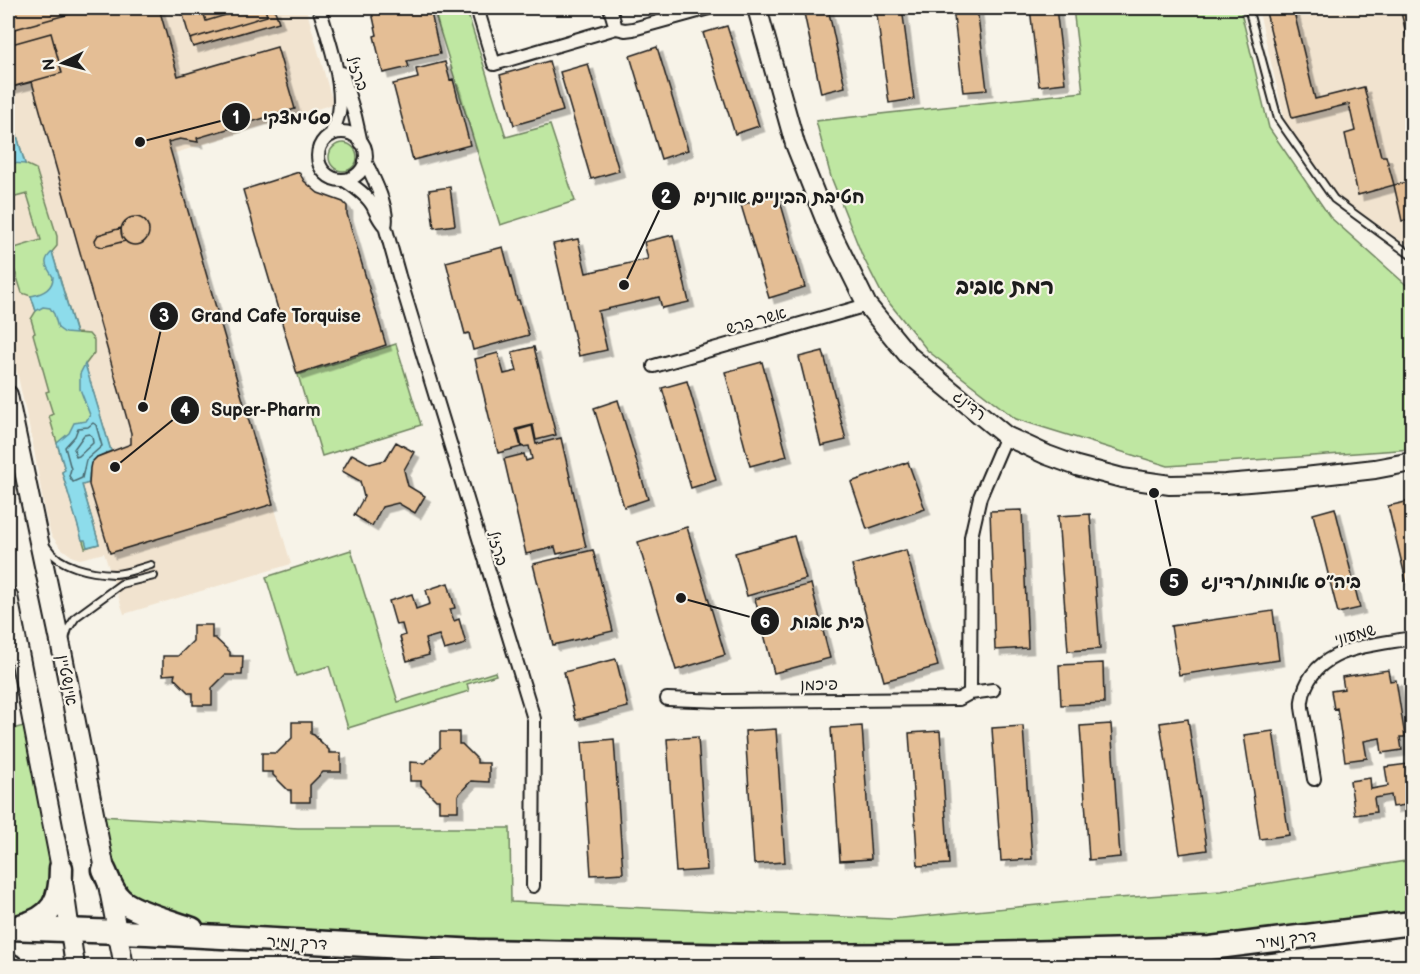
<svg xmlns="http://www.w3.org/2000/svg" width="1420" height="974" viewBox="0 0 1420 974" font-family="'Balsamiq Sans','Playpen Sans Hebrew',sans-serif">
<defs>
<filter id="shadow"><feDropShadow dx="5.5" dy="5.5" stdDeviation="0" flood-color="#0004"/></filter>
</defs>
<rect width="100%" height="100%" fill="#f7f3e8"/>
<filter id="ink" filterUnits="userSpaceOnUse"><feTurbulence type="fractalNoise" baseFrequency=".0167" numOctaves="2"/><feDisplacementMap in="SourceGraphic" scale="12" xChannelSelector="R" yChannelSelector="G"/><feConvolveMatrix kernelMatrix="1 2 1 2 8 2 1 2 1" color-interpolation-filters="sRGB"/></filter>
<g filter="url(#ink)">
<path fill="#f1e3cf" d="M 8,8 L 306,8 L 333,104 L 172,154 L 291,564 L 124,614 L 104,553 L 80,559 L 73,557 L 61,548 L 51,535 L 45,513 L 33,444 L 8,332 Z
M 1258,8 L 1412,8 L 1412,242 L 1405,244 L 1337,196 L 1285,121 Z"/>
<path fill="#bfe7a2" stroke="#6e825f" stroke-width="1.5" d="M 433,8 L 466,8 L 506,137 L 550,125 L 575,201 L 500,225 Z
M 1073,8 L 1240,8 L 1269,128 L 1330,217 L 1412,290 L 1412,449 L 1168,466 L 1016,419 L 928,351 L 882,294 L 862,255 L 831,177 L 816,121 L 1083,92 Z
M 8,104 L 25,164 L 36,169 L 57,236 L 57,246 L 52,252 L 76,333 L 89,334 L 94,340 L 94,353 L 85,365 L 111,451 C 94,456 88,466 89,483 L 82,485 L 99,544 L 85,548 L 62,472 L 65,470 L 49,416 L 53,414 L 46,392 L 49,391 L 33,334 L 35,333 L 31,319 L 36,311 L 31,296 L 22,293 L 15,271 L 10,272 L 8,250 L 41,240 L 27,194 L 8,199 Z
M329 157a14 14 0 1 1 28 0a14 14 0 1 1-28 0Z
M 396,344 L 421,425 L 322,456 L 298,375 Z
M 351,550 L 398,702 L 495,672 L 496,675 L 467,684 L 469,691 L 348,728 L 329,666 L 296,676 L 266,577 Z
M 28,725 L 55,872 L 41,908 L 8,920 L 8,730 Z
M 101,816 L 298,828 L 510,828 L 511,902 L 892,919 L 1089,900 L 1221,891 L 1412,860 L 1412,915 L 1212,939 L 895,946 L 480,938 L 214,928 L 164,914 L 125,895 L 113,874 Z"/>
<path fill="#8ddceb" stroke="#608f98" stroke-width="1.5" d="M 8,104 L 25,164 L 11,163 L 8,161 Z
M 52,252 L 76,334 L 65,333 L 58,328 L 54,314 L 50,308 L 43,307 L 36,311 L 31,296 C 41,294 53,290 53,277 C 47,267 41,262 52,252 Z
M 85,364 L 111,451 C 94,456 88,466 89,483 L 82,485 L 99,544 L 87,547 L 85,540 L 82,540 L 62,472 L 65,470 L 57,443 L 69,433 L 74,423 L 86,421 L 90,415 L 80,389 L 80,374 Z"/>
<g fill="none" stroke-linecap="round" stroke-linejoin="round">
<path stroke="#49696f" stroke-width="1.5" d="M 93,423 L 96,425 L 102,446 L 86,460 L 82,478 L 73,482 L 69,476 L 71,469 L 65,447 L 75,436 L 78,428 L 88,427 Z
M 89,434 L 92,436 L 93,443 L 79,456 L 76,457 L 74,449 L 84,435 Z"/>
</g>
<path fill="#e4be95" stroke="#1c1c1c" stroke-width="1.5" filter="url(#shadow)" d="M 8,8 L 91,8 L 8,31 Z
M 8,8 L 159,8 L 178,76 L 277,47 L 295,109 L 197,138 L 198,142 L 180,139 L 168,142 L 273,504 L 110,553 L 89,485 L 90,468 L 91,463 L 97,457 L 131,444 L 131,433 L 32,82 L 8,88 Z
M 181,8 L 265,8 L 267,16 L 190,39 Z
M 202,8 L 245,8 L 246,9 L 206,21 Z
M 265,8 L 274,8 L 279,22 L 193,47 L 190,39 L 267,16 Z
M 371,8 L 430,8 L 440,54 L 407,61 L 409,67 L 383,73 L 374,36 L 377,35 Z
M 828,8 L 845,87 L 821,93 L 804,13 Z
M 876,8 L 902,8 L 914,99 L 889,103 Z
M 953,8 L 977,8 L 987,90 L 963,92 Z
M 1030,8 L 1056,8 L 1065,83 L 1039,86 Z
M 1265,8 L 1293,8 L 1315,99 L 1364,87 L 1381,156 L 1386,156 L 1394,185 L 1358,195 L 1345,134 L 1355,131 L 1349,104 L 1292,118 Z
M 1400,8 L 1412,8 L 1412,58 Z
M 727,26 L 759,126 L 735,134 L 703,33 Z
M 51,33 L 62,73 L 8,88 L 8,45 Z
M 657,47 L 688,150 L 661,159 L 630,56 Z
M 549,61 L 563,111 L 514,125 L 500,75 Z
M 445,62 L 450,80 L 453,79 L 470,145 L 413,160 L 393,84 L 418,78 L 416,69 Z
M 588,64 L 619,171 L 591,179 L 560,72 Z
M 299,172 L 304,181 L 318,193 L 343,202 L 347,206 L 347,214 L 386,345 L 297,374 L 243,190 Z
M 1412,181 L 1412,218 L 1402,221 L 1394,185 Z
M 450,187 L 455,225 L 434,228 L 429,190 Z
M 778,194 L 805,287 L 769,298 L 741,205 Z
M121 231a14 14 0 1 1 28 0a14 14 0 1 1-28 0Z
M 121,228 L 122,237 L 125,241 L 102,247 L 96,245 L 95,240 L 98,235 Z
M 673,235 L 689,302 L 662,308 L 659,297 L 598,311 L 607,350 L 579,356 L 553,244 L 578,239 L 586,273 L 648,259 L 644,242 Z
M 503,247 L 517,300 L 519,300 L 529,335 L 473,350 L 469,333 L 465,334 L 446,262 Z
M 534,347 L 556,435 L 536,440 L 533,425 L 516,429 L 521,447 L 498,453 L 475,359 L 498,353 L 504,374 L 517,371 L 512,352 Z
M 823,351 L 846,440 L 821,446 L 799,357 Z
M 762,362 L 787,456 L 750,466 L 725,372 Z
M 687,381 L 716,480 L 691,488 L 662,388 Z
M 618,400 L 648,499 L 624,507 L 594,408 Z
M 532,426 L 536,444 L 561,438 L 586,547 L 557,554 L 555,547 L 526,554 L 504,459 L 524,454 L 526,461 L 532,459 L 529,446 L 522,447 L 518,430 Z
M 396,442 L 414,452 L 404,470 L 408,486 L 425,496 L 415,513 L 398,503 L 382,507 L 372,526 L 354,515 L 364,497 L 360,481 L 342,471 L 352,454 L 370,464 L 385,460 Z
M 908,462 L 925,509 L 867,529 L 851,482 Z
M 1410,501 L 1412,511 L 1412,605 L 1388,506 Z
M 1335,508 L 1360,608 L 1338,613 L 1313,514 Z
M 1022,510 L 1028,648 L 995,650 L 990,511 Z
M 1090,514 L 1100,649 L 1068,651 L 1058,516 Z
M 687,527 L 725,655 L 676,670 L 638,542 Z
M 794,536 L 806,579 L 747,596 L 735,553 Z
M 593,550 L 613,631 L 553,645 L 533,564 Z
M 906,550 L 938,666 L 884,681 L 852,565 Z
M 448,583 L 455,608 L 450,609 L 454,621 L 459,619 L 466,644 L 444,650 L 439,635 L 425,639 L 429,655 L 407,661 L 400,637 L 405,635 L 402,624 L 396,625 L 389,601 L 412,594 L 416,609 L 430,604 L 426,590 Z
M 811,584 L 830,658 L 774,673 L 755,599 Z
M 1273,611 L 1279,660 L 1179,675 L 1171,626 Z
M 193,625 L 212,625 L 212,638 L 215,638 L 230,652 L 230,656 L 243,656 L 242,675 L 225,675 L 212,688 L 212,705 L 193,705 L 193,693 L 189,693 L 174,678 L 175,674 L 163,675 L 163,656 L 178,656 L 193,641 Z
M 616,659 L 628,707 L 576,720 L 564,672 Z
M 1103,663 L 1104,703 L 1061,705 L 1059,665 Z
M 1388,670 L 1390,681 L 1396,680 L 1405,737 L 1400,737 L 1402,750 L 1382,753 L 1380,738 L 1364,741 L 1367,758 L 1345,761 L 1337,708 L 1334,709 L 1331,691 L 1344,689 L 1342,677 Z
M 1188,719 L 1207,850 L 1180,854 L 1160,723 Z
M 292,722 L 311,722 L 311,734 L 314,735 L 329,750 L 329,753 L 341,753 L 341,772 L 323,772 L 310,785 L 310,802 L 291,802 L 291,790 L 288,790 L 273,775 L 273,772 L 262,772 L 262,753 L 277,753 L 292,738 Z
M 1111,724 L 1120,857 L 1089,860 L 1080,726 Z
M 862,726 L 871,859 L 840,861 L 831,728 Z
M 1023,726 L 1032,859 L 1001,861 L 992,728 Z
M 776,729 L 785,862 L 754,864 L 745,731 Z
M 940,731 L 949,864 L 918,866 L 909,733 Z
M 1273,731 L 1289,835 L 1260,839 L 1244,735 Z
M 440,732 L 459,732 L 459,744 L 462,744 L 477,759 L 477,763 L 489,763 L 489,782 L 471,781 L 458,795 L 458,811 L 439,811 L 439,800 L 436,800 L 421,785 L 421,781 L 410,781 L 410,762 L 425,763 L 440,748 Z
M 698,737 L 707,870 L 676,872 L 667,739 Z
M 614,739 L 623,873 L 591,875 L 582,742 Z
M 1408,764 L 1412,804 L 1393,807 L 1391,795 L 1374,798 L 1376,812 L 1355,815 L 1350,781 L 1370,778 L 1371,789 L 1388,786 L 1385,767 Z"/>
<g fill="none" stroke-linecap="round" stroke-linejoin="round">
<defs>
<path id="lane" d="M 1248,8 L 1278,119 L 1334,199 L 1412,256
M 47,547 C 59,567 91,573 114,574 C 126,574 140,568 151,565
M 65,639 L 68,629 L 76,617 L 121,584 L 154,576"/>
<path id="street" d="M 319,8 C 328,36 344,83 339,113 C 337,120 334,128 331,135
M 477,8 L 494,64 L 616,28 L 625,30 L 633,29 L 709,8
M 610,8 L 616,28
M 342,73 L 355,116 L 361,143
M318 156a24 24 0 1 1 48 0a24 24 0 1 1-48 0Z
M 365,161 C 373,177 390,210 385,226 L 399,276 L 534,719 L 533,886
M 344,180 C 355,187 367,195 373,206 C 377,214 379,220 385,226
M 654,366 L 867,305
M 970,693 L 971,537 L 980,497 L 1006,436
M 667,699 L 723,701 L 959,699 L 970,693 L 993,690
M 1314,779 C 1311,760 1308,742 1305,724 C 1304,717 1301,708 1302,701 C 1310,647 1370,646 1412,638"/>
<path id="secondary" d="M 757,8 L 795,144 L 827,224 L 867,305 L 908,355 L 1006,436 L 1047,455 L 1077,466 L 1122,478 L 1170,485 L 1225,484 L 1296,478 L 1375,469 L 1412,462
M 8,395 L 62,651 L 124,966
M 8,596 L 61,868 L 75,966"/>
<path id="highway" d="M 104,870 C 109,880 112,892 121,900 C 134,912 173,922 192,929
M 20,926 C 53,918 61,900 61,868
M 8,928 L 147,933 L 477,951 L 738,956 L 946,955 L 1210,948 L 1412,923
M 8,966 L 11,966"/>
</defs>
<use href="#lane" stroke="#1c1c1c" stroke-width="10"/>
<use href="#street" stroke="#1c1c1c" stroke-width="16"/>
<use href="#secondary" stroke="#1c1c1c" stroke-width="22"/>
<use href="#highway" stroke="#1c1c1c" stroke-width="27"/>
<use href="#lane" stroke="#f7f3e8" stroke-width="6"/>
<use href="#street" stroke="#f7f3e8" stroke-width="12"/>
<use href="#secondary" stroke="#f7f3e8" stroke-width="18"/>
<use href="#highway" stroke="#f7f3e8" stroke-width="22"/>
</g>
</g>
<g text-anchor="middle" stroke-width="4.5" stroke-linejoin="round" paint-order="stroke">
<g font-size="16" fill="#1c1c1c" stroke="#f7f3e8">
<text transform="translate(358 73) rotate(70)" y="6">ברזיל</text>
<text transform="translate(756 320) rotate(-16)" y="6">אשר ברש</text>
<text transform="translate(970 405) rotate(39)" y="6">רדינג</text>
<text transform="translate(498 548) rotate(73)" y="6">ברזיל</text>
<text transform="translate(1355 634) rotate(-15)" y="6">שמעוני</text>
<text transform="translate(68 680) rotate(79)" y="6">אינשטיין</text>
<text transform="translate(819 684) rotate(-1)" y="6">פיכמן</text>
<text transform="translate(1286 939) rotate(-7)" y="6">דרך נמיר</text>
<text transform="translate(297 942) rotate(3)" y="6">דרך נמיר</text>
</g>
<g font-size="22" font-weight="bold" fill="#1c1c1c" stroke="#f7f3e8">
<text x="1005" y="294">רמת אביב</text>
</g>
</g>
<path fill="none" stroke="#1c1c1c" stroke-width="2" d="M140 142L236 117M624 285L666 196M143 407L164 316M115 467L185 410M1154 493L1174 582M681 598L765 621"/>
<g fill="#1c1c1c" stroke="#f7f3e8" stroke-width="2">
<circle cx="140" cy="142" r="6"/>
<circle cx="624" cy="285" r="6"/>
<circle cx="143" cy="407" r="6"/>
<circle cx="115" cy="467" r="6"/>
<circle cx="1154" cy="493" r="6"/>
<circle cx="681" cy="598" r="6"/>
<circle cx="236" cy="117" r="15"/>
<circle cx="666" cy="196" r="15"/>
<circle cx="164" cy="316" r="15"/>
<circle cx="185" cy="410" r="15"/>
<circle cx="1174" cy="582" r="15"/>
<circle cx="765" cy="621" r="15"/>
</g>
<g font-size="18" text-anchor="middle" font-weight="bold" fill="#fff">
<text x="236" y="124">1</text>
<text x="666" y="203">2</text>
<text x="164" y="322">3</text>
<text x="185" y="416">4</text>
<text x="1174" y="588">5</text>
<text x="765" y="628">6</text>
</g>
<g font-size="18" text-anchor="middle" font-weight="bold" fill="#1c1c1c" stroke="#f7f3e8" stroke-width="4.5" stroke-linejoin="round" paint-order="stroke">
<text x="297" y="124">סטימצקי</text>
<text x="779" y="203">חטיבת הביניים אורנים</text>
<text x="276" y="322">Grand Cafe Torquise</text>
<text x="266" y="416">Super-Pharm</text>
<text x="1281" y="588">ביה״ס אלומות/רדינג</text>
<text x="828" y="628">בית אבות</text>
</g>
<rect width="1420" height="974" fill="none" stroke="#f7f3e8" stroke-width="30"/>
<rect x="15" y="15" width="1390" height="944" fill="none" stroke="#1c1c1c" stroke-width="2" filter="url(#ink)"/>
<g transform="translate(63 63) rotate(264)" stroke="#f7f3e8" stroke-width="4.5" paint-order="stroke">
<path d="M0-4.5L10 22L0 15L-10 22Z" fill="#1c1c1c"/>
<text y="-9" font-size="16" font-weight="bold" text-anchor="middle" fill="#1c1c1c">N</text>
</g>
</svg>
